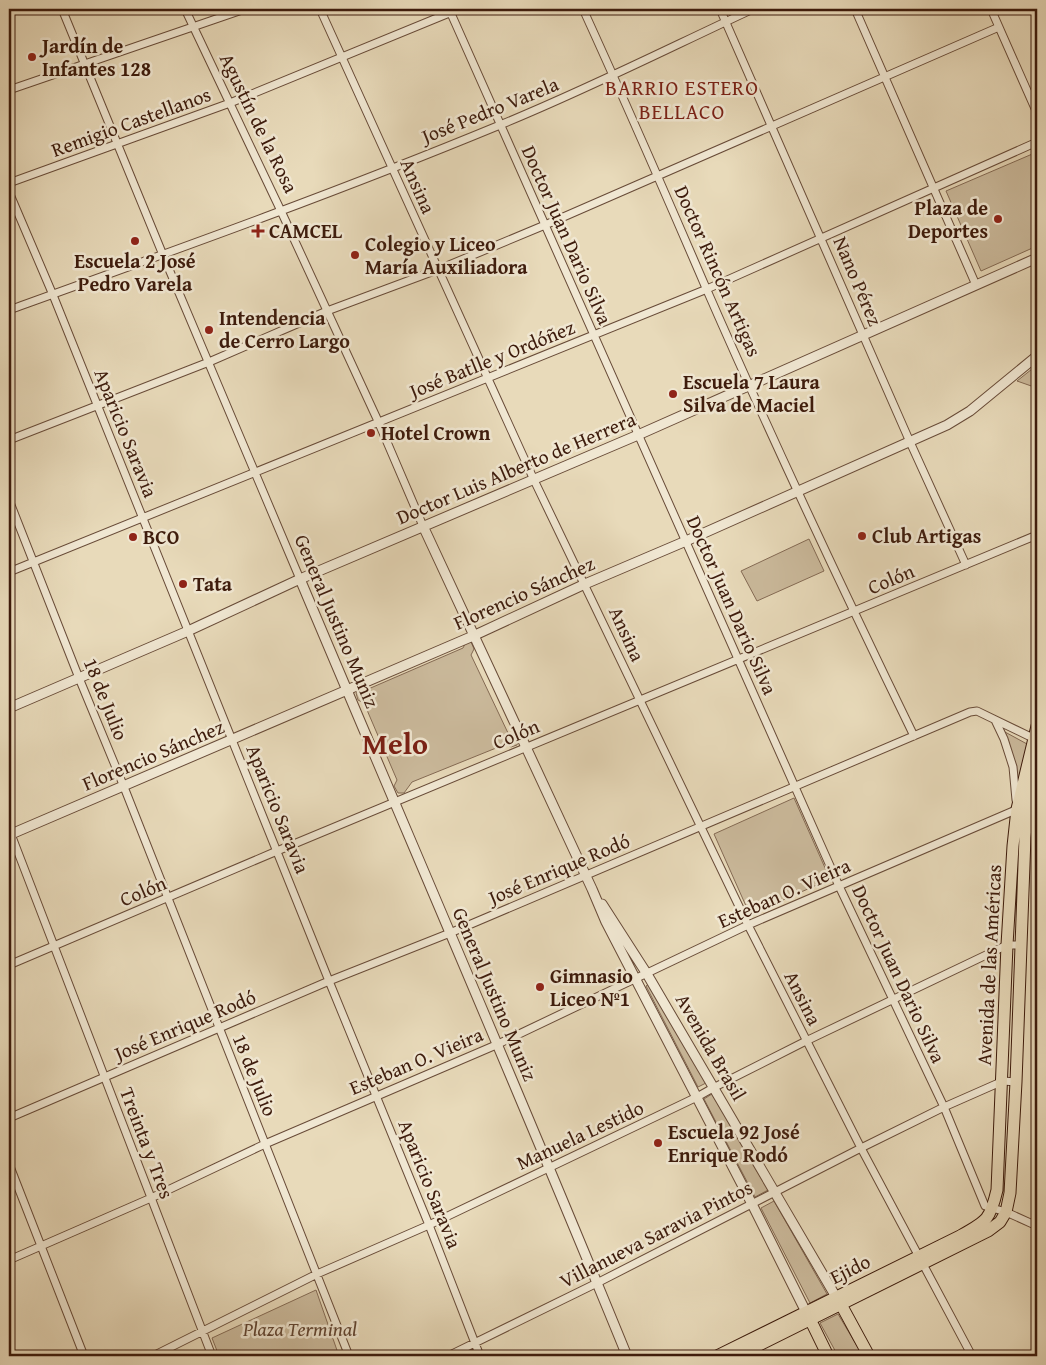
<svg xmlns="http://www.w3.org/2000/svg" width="1046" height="1365" viewBox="0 0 1046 1365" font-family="'Gentium Book Plus',serif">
<rect width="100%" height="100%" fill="#e8daba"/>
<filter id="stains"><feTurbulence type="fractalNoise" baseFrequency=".004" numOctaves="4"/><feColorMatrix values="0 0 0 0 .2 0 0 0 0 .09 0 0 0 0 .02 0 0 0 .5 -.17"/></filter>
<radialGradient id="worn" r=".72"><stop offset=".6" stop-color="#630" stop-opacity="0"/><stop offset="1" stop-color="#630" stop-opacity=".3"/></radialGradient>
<path fill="#cbba9c" stroke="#846a54" d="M 1037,152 L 1037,246 L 981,271 L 946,191 Z
M 1037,365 L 1037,388 L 1017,381 Z
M 809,539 L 824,571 L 757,601 L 741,571 Z
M 468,642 L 471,642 L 474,649 L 471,655 L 508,733 L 513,735 L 518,742 L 517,745 L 511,747 L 506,744 L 412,782 L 404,793 L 398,793 L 394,786 L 397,780 L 364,703 L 358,700 L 356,693 L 360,690 L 366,690 L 463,648 L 465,644 Z
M 1005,732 L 1027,744 L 1019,789 Z
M 794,798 L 830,879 L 750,915 L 714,834 Z
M 649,984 L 706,1083 L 698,1087 L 646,986 Z
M 712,1094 L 768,1190 L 755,1197 L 704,1099 Z
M 774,1201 L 827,1294 L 810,1303 L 761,1208 Z
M 316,1290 L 339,1356 L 219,1356 L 212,1338 Z
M 838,1314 L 863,1356 L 838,1356 L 820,1323 Z"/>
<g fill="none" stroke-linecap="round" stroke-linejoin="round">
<path stroke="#816751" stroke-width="2.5" d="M 1037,1296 L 1037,1308"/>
<defs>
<path id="minor" d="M 62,9 L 163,255 L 300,579
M 185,9 L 281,211 L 378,421 L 423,526
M 320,9 L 534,480 L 748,925 L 861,1148 L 972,1356
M 449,9 L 839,886 L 944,1107 L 985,1206 L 1006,1212 L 1037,1226
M 583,9 C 625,101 666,195 706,288 C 772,439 842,588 914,736
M 720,9 L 910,442 L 966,565
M 855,9 L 976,285
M 991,9 L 1037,113
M 9,90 L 245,9
M 9,183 L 230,103 L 459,9
M 9,192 L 53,295 L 329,981 L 429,1225 L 480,1356
M 9,310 C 173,251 338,192 500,125 C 586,90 669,48 753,9
M 9,440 L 209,362 L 327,311 L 437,270 L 545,225 L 999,27
M 9,500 L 79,678 L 124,787 L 349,1356
M 9,572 L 707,289 L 1037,142
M 995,720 L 1004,739 L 1013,767 L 1016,800
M 9,829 L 212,1356
M 9,965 L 277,851 L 1037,535
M 9,1118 L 329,981 L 450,933 L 970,712 L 977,711 L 1037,740
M 9,1164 L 84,1356
M 9,1260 L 151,1198 L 265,1144 L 496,1045 L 748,925 L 1018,809
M 153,1356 L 317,1274 L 429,1225 L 697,1097 L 713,1088 L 806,1041 L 1007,945 L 1021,945
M 448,1356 L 597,1283 L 861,1148 L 944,1107 L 1003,1081 L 1016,1082"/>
<path id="tertiary" d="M 423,526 L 592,889 L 606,922 L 752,1204 L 806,1312
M 300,579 C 409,838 521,1096 627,1356
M 9,708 L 188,631 L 300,579 L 638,435 L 1037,258
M 9,835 L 473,636 L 585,584 L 686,541 L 947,425 L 970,411 L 1037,356
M 602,904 L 647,974 L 836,1297"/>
<path id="primary" d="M 838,1299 L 869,1356
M 807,1313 L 828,1356
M 717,1356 L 960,1236 C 987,1221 990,1220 997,1190 L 1007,945 L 1013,846 L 1017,809 L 1037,726
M 737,1356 L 988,1231 L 1000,1222 L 1006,1212 L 1010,1193 L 1016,1082 L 1025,837 L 1028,809 L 1037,771"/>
</defs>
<use href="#minor" stroke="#684b38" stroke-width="9"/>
<use href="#tertiary" stroke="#684b38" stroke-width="11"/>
<use href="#primary" stroke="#3d1b0c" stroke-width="13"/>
<use href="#minor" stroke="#f0e7d2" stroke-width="7"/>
<use href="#tertiary" stroke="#f0e7d2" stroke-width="9"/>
<use href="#primary" stroke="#e8daba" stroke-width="11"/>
</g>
<g fill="#8f2418" stroke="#f0e7d2" stroke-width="2">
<circle cx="32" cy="57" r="5"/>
<circle cx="998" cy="219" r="5"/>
<path d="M255.5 223.5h5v5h5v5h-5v5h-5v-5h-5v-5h5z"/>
<circle cx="135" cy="241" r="5"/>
<circle cx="355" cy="255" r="5"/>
<circle cx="209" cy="330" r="5"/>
<circle cx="673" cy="394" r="5"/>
<circle cx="371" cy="433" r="5"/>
<circle cx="862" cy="536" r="5"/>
<circle cx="133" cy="537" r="5"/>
<circle cx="183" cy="584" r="5"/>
<circle cx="540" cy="987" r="5"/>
<circle cx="658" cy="1143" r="5"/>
</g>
<g text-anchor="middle" stroke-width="5" stroke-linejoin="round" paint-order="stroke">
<g font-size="20" font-weight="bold" fill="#3d1b0c" stroke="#f0e7d2" text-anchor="start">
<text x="42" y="53">Jardín de<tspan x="42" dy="23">Infantes 128</tspan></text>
<text x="988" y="215" text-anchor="end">Plaza de<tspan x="988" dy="23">Deportes</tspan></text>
<text x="269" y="238">CAMCEL</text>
<text x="365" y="251">Colegio y Liceo<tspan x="365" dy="23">María Auxiliadora</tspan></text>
<text x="135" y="268" text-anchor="middle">Escuela 2 José<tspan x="135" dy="23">Pedro Varela</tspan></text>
<text x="219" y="325">Intendencia<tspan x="219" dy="23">de Cerro Largo</tspan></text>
<text x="683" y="389">Escuela 7 Laura<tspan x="683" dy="23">Silva de Maciel</tspan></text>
<text x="381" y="440">Hotel Crown</text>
<text x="872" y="543">Club Artigas</text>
<text x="143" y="544">BCO</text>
<text x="193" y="591">Tata</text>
<text x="550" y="983">Gimnasio<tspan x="550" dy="23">Liceo Nº1</tspan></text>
<text x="668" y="1139">Escuela 92 José<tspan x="668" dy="23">Enrique Rodó</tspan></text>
</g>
<g font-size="20" fill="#3d1b0c" stroke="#f0e7d2">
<text transform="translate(490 110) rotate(-22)" y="7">José Pedro Varela</text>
<text transform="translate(131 122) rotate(-20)" y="7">Remigio Castellanos</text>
<text transform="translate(259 123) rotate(64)" y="7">Agustín de la Rosa</text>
<text transform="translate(418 186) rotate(66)" y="7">Ansina</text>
<text transform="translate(567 235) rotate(66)" y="7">Doctor Juan Dario Silva</text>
<text transform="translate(718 271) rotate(66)" y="7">Doctor Rincón Artigas</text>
<text transform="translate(858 281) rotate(67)" y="7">Nano Pérez</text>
<text transform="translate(492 359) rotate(-22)" y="7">José Batlle y Ordóñez</text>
<text transform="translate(126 433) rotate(68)" y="7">Aparicio Saravia</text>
<text transform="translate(516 468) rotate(-23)" y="7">Doctor Luis Alberto de Herrera</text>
<text transform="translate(891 579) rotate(-23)" y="7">Colón</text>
<text transform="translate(524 593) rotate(-24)" y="7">Florencio Sánchez</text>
<text transform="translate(732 605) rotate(66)" y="7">Doctor Juan Dario Silva</text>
<text transform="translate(337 621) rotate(67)" y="7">General Justino Muniz</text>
<text transform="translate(627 634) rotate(65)" y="7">Ansina</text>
<text transform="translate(106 699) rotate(68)" y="7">18 de Julio</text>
<text transform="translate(516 734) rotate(-23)" y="7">Colón</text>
<text transform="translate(153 755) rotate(-23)" y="7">Florencio Sánchez</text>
<text transform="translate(278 809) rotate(68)" y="7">Aparicio Saravia</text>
<text transform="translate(559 869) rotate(-23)" y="7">José Enrique Rodó</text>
<text transform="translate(143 891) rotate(-23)" y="7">Colón</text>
<text transform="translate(784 893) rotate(-24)" y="7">Esteban O. Vieira</text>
<text transform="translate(989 965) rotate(-87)" y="7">Avenida de las Américas</text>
<text transform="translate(899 974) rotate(65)" y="7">Doctor Juan Dario Silva</text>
<text transform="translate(495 994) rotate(67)" y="7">General Justino Muniz</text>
<text transform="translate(803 998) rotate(63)" y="7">Ansina</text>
<text transform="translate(185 1025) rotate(-23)" y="7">José Enrique Rodó</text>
<text transform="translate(711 1047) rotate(60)" y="7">Avenida Brasil</text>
<text transform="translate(416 1061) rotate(-23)" y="7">Esteban O. Vieira</text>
<text transform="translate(255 1075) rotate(68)" y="7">18 de Julio</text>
<text transform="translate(580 1135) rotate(-25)" y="7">Manuela Lestido</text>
<text transform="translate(147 1143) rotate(69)" y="7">Treinta y Tres</text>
<text transform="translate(430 1184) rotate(68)" y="7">Aparicio Saravia</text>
<text transform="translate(656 1234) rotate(-27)" y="7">Villanueva Saravia Pintos</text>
<text transform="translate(850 1269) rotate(-26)" y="7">Ejido</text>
</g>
<g font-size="20" font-style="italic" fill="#604330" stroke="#f0e7d2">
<text x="300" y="1336">Plaza Terminal</text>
</g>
<g font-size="21" letter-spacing="1" fill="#7a1f14" stroke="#f0e7d2">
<text x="682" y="95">BARRIO ESTERO<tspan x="682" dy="24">BELLACO</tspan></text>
</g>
<g font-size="30" font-weight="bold" fill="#7a1f14" stroke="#f0e7d2">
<text x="395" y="754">Melo</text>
</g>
</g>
<rect width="1046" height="1365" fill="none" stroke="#e8daba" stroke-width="30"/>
<rect x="10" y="10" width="1026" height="1345" fill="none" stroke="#3d1b0c" stroke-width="2.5"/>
<rect x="15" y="15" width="1016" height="1335" fill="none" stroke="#3d1b0c"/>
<rect width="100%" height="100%" filter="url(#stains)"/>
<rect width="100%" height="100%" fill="url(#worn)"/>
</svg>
